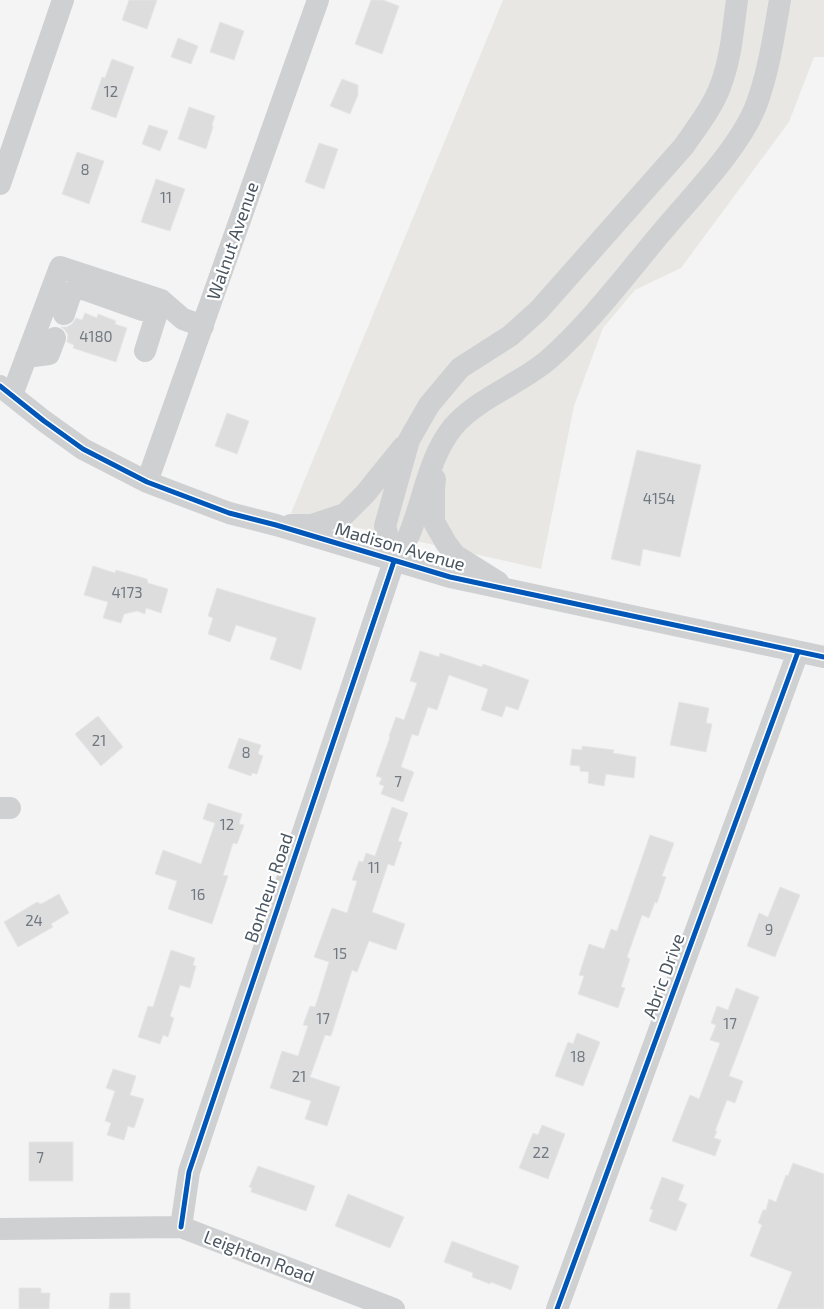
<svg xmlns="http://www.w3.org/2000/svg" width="824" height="1309" viewBox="0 0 824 1309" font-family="'Exo 2',sans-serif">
<rect width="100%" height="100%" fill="#f4f4f4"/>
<path fill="#e8e7e3" d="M 503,0 L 824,0 L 824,57 L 814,57 L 789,122 L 681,268 L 635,290 L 603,328 L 574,406 L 541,569 L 291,513 Z"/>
<path fill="#ddddde" stroke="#e5e6e7" d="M 129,0 L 157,0 L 147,29 L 122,20 Z
M 371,0 L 383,0 L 399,6 L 382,54 L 355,44 Z
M 220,22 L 244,31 L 234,60 L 210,52 Z
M 178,38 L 198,46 L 191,64 L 171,57 Z
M 112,59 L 134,67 L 116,118 L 91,109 L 102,77 L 105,78 Z
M 342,79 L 358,85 L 358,95 L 350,114 L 330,106 Z
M 189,107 L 215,116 L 212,124 L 213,127 L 206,149 L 178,139 Z
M 149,125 L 168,131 L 160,151 L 142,144 Z
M 319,143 L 338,149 L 324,189 L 305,182 Z
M 77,152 L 104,161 L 89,204 L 62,194 Z
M 156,179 L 185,189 L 170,231 L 141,222 Z
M 85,313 L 97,318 L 98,314 L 116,321 L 115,324 L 127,328 L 116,362 L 73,348 L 74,345 L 67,342 L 68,335 L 65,330 L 61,327 L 67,327 L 72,324 L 76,318 L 82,320 Z
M 227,413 L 249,421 L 237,454 L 215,446 Z
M 637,450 L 701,465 L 680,557 L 643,549 L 640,566 L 611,559 Z
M 93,566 L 115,573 L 116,570 L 147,579 L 148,583 L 168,589 L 161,613 L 146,608 L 145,614 L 137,611 L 124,614 L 121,623 L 103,618 L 108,602 L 84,595 Z
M 217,588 L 316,618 L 301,670 L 270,659 L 277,638 L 236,625 L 230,642 L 208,634 L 213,618 L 208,616 Z
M 420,651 L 439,657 L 440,653 L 482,667 L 483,664 L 529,680 L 518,710 L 506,706 L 502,717 L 481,710 L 488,689 L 449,675 L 437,710 L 428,707 L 418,736 L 412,734 L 401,767 L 414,772 L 403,802 L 381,794 L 384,786 L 379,784 L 382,778 L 376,776 L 390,737 L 389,736 L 396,717 L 404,720 L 417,683 L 410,681 Z
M 679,702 L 709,708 L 706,723 L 712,724 L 706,752 L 670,745 Z
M 98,716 L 123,747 L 101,766 L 75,734 Z
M 239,738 L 261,745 L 258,754 L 263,756 L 257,774 L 252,773 L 251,776 L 228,768 Z
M 582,746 L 614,750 L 613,753 L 636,757 L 634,778 L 606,774 L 604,786 L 588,783 L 589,772 L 580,771 L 580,766 L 570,765 L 572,749 L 582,750 Z
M 208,803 L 242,814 L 239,824 L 244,825 L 237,844 L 233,843 L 223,875 L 228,876 L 212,924 L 168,909 L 177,881 L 155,874 L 163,850 L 201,864 L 215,823 L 203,819 Z
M 392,807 L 408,813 L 398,841 L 402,842 L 394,866 L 388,864 L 372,912 L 405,924 L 396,950 L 369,941 L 357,972 L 352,970 L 331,1036 L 325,1035 L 310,1077 L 340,1087 L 327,1126 L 305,1119 L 311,1101 L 270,1088 L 282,1051 L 298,1056 L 308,1026 L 303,1025 L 310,1006 L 315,1007 L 318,998 L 329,962 L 314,957 L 332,908 L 347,913 L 357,881 L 352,880 L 359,861 L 363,862 L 366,853 L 375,856 Z
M 650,835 L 674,843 L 662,876 L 666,877 L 657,903 L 655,902 L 649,918 L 642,915 L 627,957 L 630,959 L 621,987 L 625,988 L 618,1008 L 578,994 L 584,976 L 579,975 L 589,944 L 604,949 L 611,929 L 617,931 Z
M 780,887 L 800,895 L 775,957 L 747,946 L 759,913 L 768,917 Z
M 59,894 L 69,913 L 51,924 L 53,927 L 18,947 L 4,922 L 37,902 L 41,904 Z
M 171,950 L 195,958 L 193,965 L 196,966 L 190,988 L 180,985 L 170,1016 L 174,1018 L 168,1037 L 163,1035 L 160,1044 L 138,1037 L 148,1006 L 153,1007 Z
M 736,988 L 759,997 L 729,1076 L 743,1081 L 735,1103 L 727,1100 L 715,1131 L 717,1131 L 714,1138 L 721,1140 L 715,1156 L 672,1141 L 690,1095 L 699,1099 L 720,1043 L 710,1040 L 716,1025 L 711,1023 L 717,1006 L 728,1010 Z
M 577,1033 L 600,1042 L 583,1086 L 555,1076 L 568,1042 L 573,1044 Z
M 113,1069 L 136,1076 L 130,1095 L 144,1099 L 134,1128 L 128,1126 L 124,1140 L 107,1135 L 111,1123 L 105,1121 L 115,1091 L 106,1088 Z
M 542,1125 L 565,1134 L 548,1179 L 519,1168 L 533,1133 L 538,1135 Z
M 29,1142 L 73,1142 L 73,1181 L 29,1181 Z
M 793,1163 L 824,1174 L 824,1309 L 777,1309 L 792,1272 L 750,1256 L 762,1225 L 758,1223 L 763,1210 L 766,1210 L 769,1199 L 776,1202 L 786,1175 L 788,1176 Z
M 258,1166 L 315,1186 L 306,1211 L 251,1192 L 252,1188 L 249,1187 Z
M 662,1177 L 684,1185 L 678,1200 L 687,1204 L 676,1231 L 649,1221 L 653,1210 L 650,1209 Z
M 348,1194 L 404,1217 L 390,1248 L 335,1226 Z
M 452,1241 L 519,1266 L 511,1290 L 491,1282 L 490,1284 L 472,1277 L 473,1273 L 444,1262 Z
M 19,1288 L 41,1288 L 41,1293 L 50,1293 L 49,1309 L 19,1309 Z
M 110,1293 L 130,1293 L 130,1309 L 109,1309 Z"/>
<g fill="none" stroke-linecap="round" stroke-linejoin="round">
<path stroke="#ced0d2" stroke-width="22" d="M 0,184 L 63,0
M 64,314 L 70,296 L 75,289 L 83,289 L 142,310 L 161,300
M 145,351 L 161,300
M 26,357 L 49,354 L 55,338
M 0,386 L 44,421 L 83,449 L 147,482 L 229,513 L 276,525 L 450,577 L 824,657
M 12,395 L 60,267 L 161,300 L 183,319 L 203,326
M 435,479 L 434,488 L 434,522 L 446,543 L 455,555 L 498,582
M 147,482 L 318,0
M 291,525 L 312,525 L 345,514 L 365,494 L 403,447
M 394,561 L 385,526 L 409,440 L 429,405 L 460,368 L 510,336 L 539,310 L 684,146 C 697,127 712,108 720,87 C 731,59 733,29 737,0
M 0,808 L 10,808
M 181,1227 L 189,1172 L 394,561 C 399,552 405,544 409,535 C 424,499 428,458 453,427 C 476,399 520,384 548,360 C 590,323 625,276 661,233 C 691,197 741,147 757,103 C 769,70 774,34 780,0
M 0,1229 L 181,1227 L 394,1309
M 557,1309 L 798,652"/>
<defs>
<path id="cycleway" d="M 0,386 L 44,421 L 83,449 L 147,482 L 229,513 L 276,525 L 450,577 L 824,657
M 181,1227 L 189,1172 L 394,561
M 557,1309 L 798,652"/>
</defs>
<use href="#cycleway" stroke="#fff" stroke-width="8"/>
<use href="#cycleway" stroke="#0057b8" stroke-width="5"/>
</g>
<g text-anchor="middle" stroke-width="4.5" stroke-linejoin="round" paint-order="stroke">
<g font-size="15" fill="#707881">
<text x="111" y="97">12</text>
<text x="85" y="175">8</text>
<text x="166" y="203">11</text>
<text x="96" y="342">4180</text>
<text x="659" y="504">4154</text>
<text x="127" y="598">4173</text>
<text x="99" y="746">21</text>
<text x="246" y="758">8</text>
<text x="398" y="787">7</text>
<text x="227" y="830">12</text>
<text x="374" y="873">11</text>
<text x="198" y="900">16</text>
<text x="34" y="926">24</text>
<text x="769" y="935">9</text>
<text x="340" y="959">15</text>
<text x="323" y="1024">17</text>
<text x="730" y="1029">17</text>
<text x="578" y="1062">18</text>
<text x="299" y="1082">21</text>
<text x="541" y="1158">22</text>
<text x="40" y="1163">7</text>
</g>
<g font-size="18" fill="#4a5661" stroke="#fff">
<text transform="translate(233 241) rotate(-71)" y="6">Walnut Avenue</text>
<text transform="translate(400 547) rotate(16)" y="6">Madison Avenue</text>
<text transform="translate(269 888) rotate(-71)" y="6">Bonheur Road</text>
<text transform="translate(664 976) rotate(-70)" y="6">Abric Drive</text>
<text transform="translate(259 1257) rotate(21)" y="6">Leighton Road</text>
</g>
</g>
</svg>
